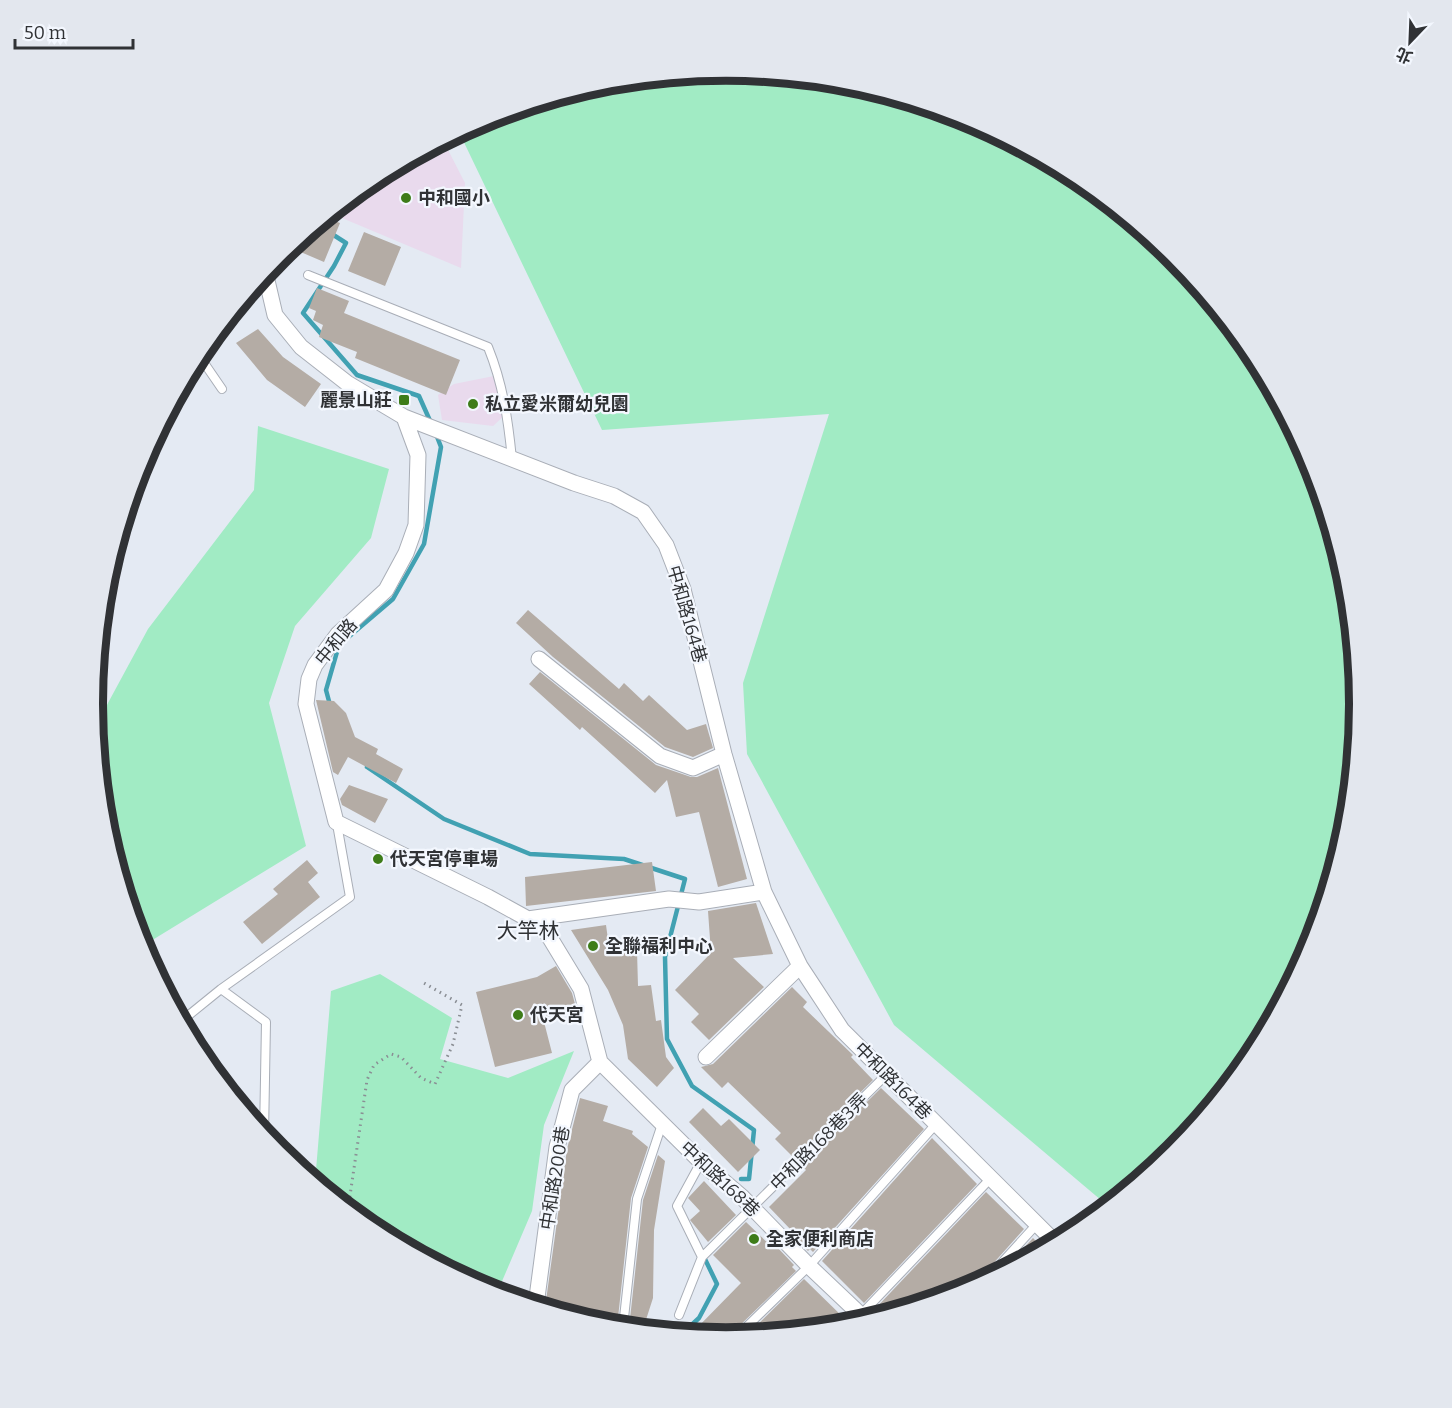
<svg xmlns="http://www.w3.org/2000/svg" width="1452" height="1408" viewBox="0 0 1452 1408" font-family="Bitter,'Noto Sans TC',serif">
<rect width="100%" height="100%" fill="#e4eaf3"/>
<path fill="#e9daed" d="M 443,140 L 465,183 L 461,268 L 330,213 L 374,177 Z
M 499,375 L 507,413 L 493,426 L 442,420 L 438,395 L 454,384 Z"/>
<path fill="#a1ebc4" d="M 726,71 L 850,83 L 969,119 L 1078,177 L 1174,256 L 1253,352 L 1311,462 L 1347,581 L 1359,704 L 1347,828 L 1311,947 L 1253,1056 L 1174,1152 L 1108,1206 L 894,1025 L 747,754 L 743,683 L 829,414 L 602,430 L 459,132 L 484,119 L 603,83 Z
M 258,426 L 389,469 L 371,538 L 295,626 L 269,703 L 306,846 L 141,947 L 105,827 L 95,727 L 148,629 L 254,490 Z
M 380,974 L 452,1018 L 440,1059 L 508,1078 L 574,1051 L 544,1125 L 532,1211 L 497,1293 L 483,1289 L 374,1231 L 315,1182 L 331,991 Z"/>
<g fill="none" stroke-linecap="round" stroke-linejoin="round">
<path stroke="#41a1b2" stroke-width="4.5" d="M 332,234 L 346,243 L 334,266 L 303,313 L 357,375 L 419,396 L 431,423
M 330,705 L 326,690 L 339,645 L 393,599 L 424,544 L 441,447 L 436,434
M 367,767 L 444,819 L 530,854 L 624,859 L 685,879 L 665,957 L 667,1039 L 692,1086 L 754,1130 L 749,1179 L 741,1179
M 683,1333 L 699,1318 L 717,1284 L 703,1255"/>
</g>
<path fill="#b4aca5" d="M 325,217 L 340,223 L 324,262 L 289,247 Z
M 364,232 L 401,247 L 385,286 L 348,271 Z
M 317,288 L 349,301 L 344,313 L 460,360 L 446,395 L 355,358 L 357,352 L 319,337 L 323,325 L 313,320 L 316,311 L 309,308 Z
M 258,329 L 283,357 L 321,384 L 305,407 L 267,380 L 236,343 Z
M 528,610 L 619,689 L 624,683 L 643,701 L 649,695 L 687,730 L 706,724 L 713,748 L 693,757 L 665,747 L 553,657 L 516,623 Z
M 540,672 L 656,765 L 691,777 L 697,777 L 718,768 L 747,879 L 718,887 L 699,812 L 676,817 L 667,780 L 655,793 L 582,727 L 580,730 L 529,684 Z
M 316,700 L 334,701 L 346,713 L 355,737 L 378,749 L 376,754 L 403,769 L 396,783 L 348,757 L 338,775 L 333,772 Z
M 349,785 L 388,799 L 375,823 L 342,805 L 340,799 Z
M 307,860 L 318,873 L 308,882 L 320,897 L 262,944 L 243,922 L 278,894 L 273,889 Z
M 652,862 L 656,891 L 526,906 L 525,877 Z
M 756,903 L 773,954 L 733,958 L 764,987 L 709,1040 L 691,1022 L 699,1014 L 675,990 L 711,953 L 708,911 Z
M 606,925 L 610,954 L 637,951 L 638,986 L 651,985 L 656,1021 L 661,1020 L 666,1057 L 674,1068 L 657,1087 L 628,1059 L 623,1025 L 608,990 L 571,930 Z
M 556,966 L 572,993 L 580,1022 L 568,1011 L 543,1018 L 552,1053 L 495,1067 L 476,992 L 537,977 Z
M 792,987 L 807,1002 L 803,1007 L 853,1055 L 851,1057 L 873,1080 L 794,1158 L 775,1139 L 781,1133 L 754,1107 L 728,1082 L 722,1088 L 701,1067 L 713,1064 Z
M 881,1088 L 924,1129 L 813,1252 L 810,1249 L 808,1251 L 790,1233 L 792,1231 L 769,1207 L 806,1170 L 802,1166 Z
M 580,1098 L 608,1106 L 603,1121 L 633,1131 L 632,1134 L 648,1147 L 631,1198 L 617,1327 L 602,1325 L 545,1308 L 567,1149 Z
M 703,1108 L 721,1126 L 729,1119 L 760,1150 L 738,1172 L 689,1122 Z
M 932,1138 L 977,1184 L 864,1303 L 822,1261 Z
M 658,1155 L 665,1161 L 654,1230 L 653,1298 L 643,1329 L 629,1328 L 643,1200 Z
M 704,1181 L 736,1215 L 708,1242 L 690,1220 L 700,1211 L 688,1198 Z
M 986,1192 L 1024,1229 L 982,1276 L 981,1283 L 968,1289 L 878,1317 L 873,1311 Z
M 746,1222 L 774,1249 L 777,1247 L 794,1265 L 792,1267 L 796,1271 L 732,1333 L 730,1337 L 691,1334 L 741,1283 L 713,1255 Z
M 1033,1238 L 1044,1249 L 1002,1271 Z
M 804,1279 L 847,1321 L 845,1326 L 746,1336 Z"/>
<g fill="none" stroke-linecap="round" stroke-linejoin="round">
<defs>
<path id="lane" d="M 308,275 L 488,347 C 503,384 508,419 512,459
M 198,354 L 222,389
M 221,989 L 266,1022 L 264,1135
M 184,1028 L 184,1019 L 221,989 L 350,897 L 337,824
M 701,1162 L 677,1206 L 702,1257
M 986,1280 L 1037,1224
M 679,1315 L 702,1257 L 886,1075
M 851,1325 L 991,1178
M 623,1327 L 637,1199 L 662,1124
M 736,1337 L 809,1266 L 936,1124"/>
<path id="street" d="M 265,272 L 275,315 L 301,347 L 347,383 L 404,417 L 418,455 L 416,525 L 406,553 L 386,590 L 338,634 L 315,665 L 309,679 L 306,704 L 336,822 L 488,897 L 528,919 L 547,933 L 581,989 L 600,1062
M 404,417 L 574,483 L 614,496 L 643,512 L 666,545 L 683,589 L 724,754 L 764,892
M 539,659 L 660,756 L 693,768 L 724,754
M 528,919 L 669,899 L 699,902 L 764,892 L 800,966 L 842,1030 L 1056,1243
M 706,1057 L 800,966
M 600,1062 L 701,1162 L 742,1197 L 809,1266 L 866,1320
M 536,1305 L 557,1147 L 572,1090 L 600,1062"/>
</defs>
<use href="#lane" stroke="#a9aeb7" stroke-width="10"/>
<use href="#street" stroke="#a9aeb7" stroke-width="17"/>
<path stroke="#8a8e94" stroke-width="3" stroke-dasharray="1.5 4.5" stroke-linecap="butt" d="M 348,1209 L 367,1080 L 374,1065 L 391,1054 L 401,1057 L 421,1078 L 435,1084 L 453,1044 L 462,1005 L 424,983"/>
<use href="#lane" stroke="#fff" stroke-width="8"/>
<use href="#street" stroke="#fff" stroke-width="15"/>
</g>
<g fill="#3e7c19" stroke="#f3f7fe" stroke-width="2">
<circle cx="406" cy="198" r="6"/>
<rect x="398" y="394" width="12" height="12" rx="3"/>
<circle cx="473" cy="404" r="6"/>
<circle cx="378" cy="859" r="6"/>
<circle cx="593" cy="946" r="6"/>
<circle cx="518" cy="1015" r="6"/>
<circle cx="754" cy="1239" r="6"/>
</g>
<g text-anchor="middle" stroke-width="4.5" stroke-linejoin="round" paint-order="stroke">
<g font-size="18" font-weight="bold" fill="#303235" stroke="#f3f7fe" text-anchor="start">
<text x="418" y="204">中和國小</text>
<text x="392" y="406" text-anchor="end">麗景山莊</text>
<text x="485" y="410">私立愛米爾幼兒園</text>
<text x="390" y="865">代天宮停車場</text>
<text x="605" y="952">全聯福利中心</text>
<text x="530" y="1021">代天宮</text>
<text x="766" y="1245">全家便利商店</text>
</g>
<g font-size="18" fill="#303235" stroke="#f3f7fe">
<text transform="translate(687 614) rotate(74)" y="6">中和路164巷</text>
<text transform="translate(336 642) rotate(-50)" y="6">中和路</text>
<text transform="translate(893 1081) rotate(45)" y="6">中和路164巷</text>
<text transform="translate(819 1142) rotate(-45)" y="6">中和路168巷3弄</text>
<text transform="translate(555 1178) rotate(-81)" y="6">中和路200巷</text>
<text transform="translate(720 1179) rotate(43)" y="6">中和路168巷</text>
</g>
<g font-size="21" fill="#303235" stroke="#f3f7fe">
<text x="528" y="938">大竿林</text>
</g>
</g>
<path d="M0 0H1452V1408H0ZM103 704a623 623 0 1 1 1246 0a623 623 0 1 1-1246 0Z" fill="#e3e7ee" fill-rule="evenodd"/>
<path fill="none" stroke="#303235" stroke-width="8" d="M103 704a623 623 0 1 1 1246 0a623 623 0 1 1-1246 0Z"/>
<g transform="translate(1410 42) rotate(203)" stroke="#f3f7fe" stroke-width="4.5" paint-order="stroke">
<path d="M0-4.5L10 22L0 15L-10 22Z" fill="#303235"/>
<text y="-9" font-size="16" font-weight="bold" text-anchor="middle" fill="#303235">北</text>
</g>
<path d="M15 39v9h118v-9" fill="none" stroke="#303235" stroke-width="3"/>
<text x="24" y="39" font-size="18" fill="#303235" stroke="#f3f7fe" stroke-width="4.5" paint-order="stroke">50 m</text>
</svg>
